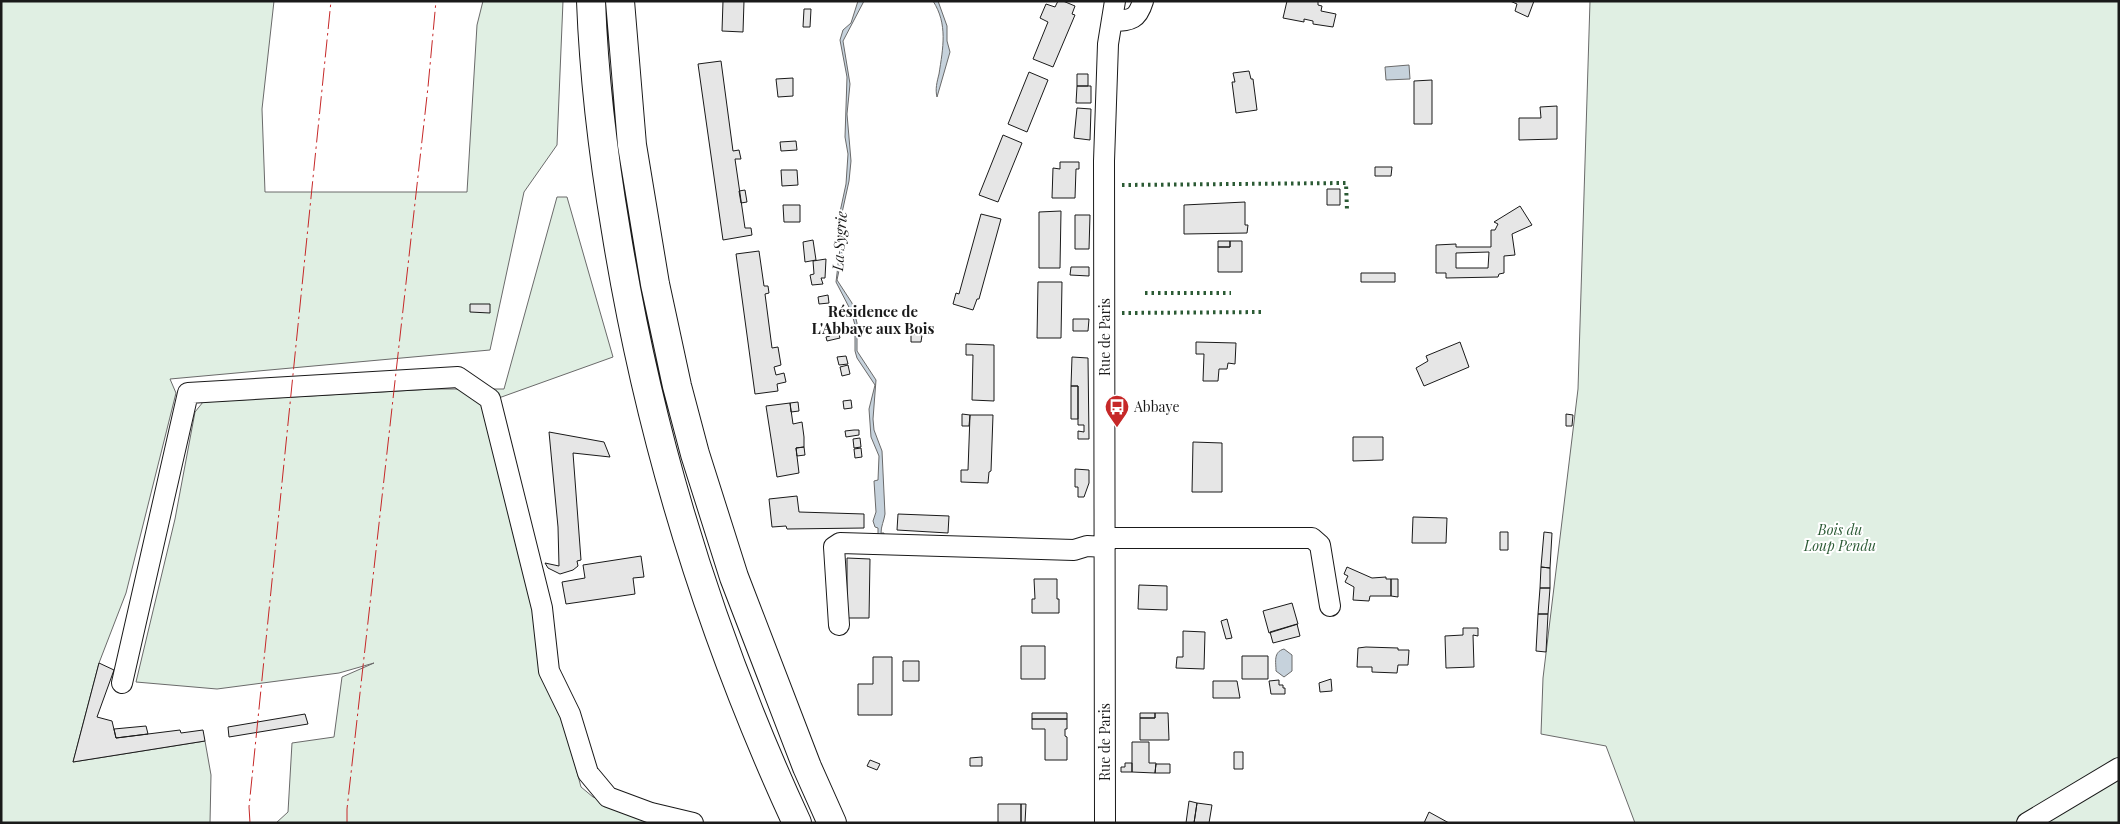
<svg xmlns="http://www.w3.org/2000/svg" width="2120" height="824" viewBox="0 0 2120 824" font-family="'Playfair Display',serif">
<rect width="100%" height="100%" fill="#fff"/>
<path fill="#e0efe3" stroke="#6a6a6a" d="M 1,1 L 274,1 L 262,109 L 265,192 L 467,192 L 477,25 L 483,1 L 563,1 L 557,145 L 524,192 L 490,350 L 170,379 L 176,393 L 126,593 L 99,663 L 73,762 L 205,741 L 211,775 L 210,823 L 1,823 Z
M 1590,1 L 2119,1 L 2119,823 L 1635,823 L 1606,746 L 1541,734 L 1543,678 L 1578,389 Z
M 557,197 L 567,197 L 613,357 L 482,404 L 535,613 L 581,787 L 593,797 L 666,823 L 276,823 L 288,812 L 292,743 L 334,737 L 342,677 L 374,663 L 339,673 L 217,689 L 136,682 L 175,519 L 195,412 L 203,402 L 433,389 L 504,389 Z"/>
<path fill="#c6d2dc" stroke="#6a6a6a" d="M 858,1 L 864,1 L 843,41 L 850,84 L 847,114 L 851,161 L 849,181 L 840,222 L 842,256 L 837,280 L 852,303 L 857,323 L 857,351 L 876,380 L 873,419 L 874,430 L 882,451 L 885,514 C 884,521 881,526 881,533 L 884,533 L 884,538 L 874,537 L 875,534 L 878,534 L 878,528 L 875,527 L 873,521 L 876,512 L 874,481 L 878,480 L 879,456 L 871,437 L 869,409 L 875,385 L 857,358 L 855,351 L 855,325 L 851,311 L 836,282 L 840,248 L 837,226 L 846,184 L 848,154 L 845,137 L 847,77 L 840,40 L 843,30 L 851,23 Z
M 933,1 L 938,1 L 947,26 L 947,41 L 950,52 L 937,97 C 935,89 937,82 939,74 C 943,48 948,24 933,1 Z
M 1409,65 L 1410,79 L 1386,80 L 1385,67 Z
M 1284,649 L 1292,655 L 1292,671 L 1284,677 L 1276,671 C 1276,662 1273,652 1284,649 Z"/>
<path fill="#e6e6e6" stroke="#1a1a1a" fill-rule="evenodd" d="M 723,1 L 744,1 L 743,32 L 722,31 Z
M 1058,1 L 1063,1 L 1075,6 L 1072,14 L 1075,15 L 1053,67 L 1033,59 L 1048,22 L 1040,18 L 1046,4 L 1055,7 Z
M 1287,1 L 1318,1 L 1318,5 L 1322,6 L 1321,11 L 1336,14 L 1333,27 L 1313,24 L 1313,21 L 1304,19 L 1304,22 L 1283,18 Z
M 1510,1 L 1534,1 L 1528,17 L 1515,11 L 1517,4 Z
M 804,9 L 811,9 L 810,27 L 803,27 Z
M 721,61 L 733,151 L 739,150 L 741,159 L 735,159 L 745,228 L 751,228 L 752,235 L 723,240 L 698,64 Z
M 1249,71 L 1251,79 L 1253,79 L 1257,110 L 1236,113 L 1232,82 L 1235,82 L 1233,73 Z
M 1029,72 L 1048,80 L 1027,132 L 1008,124 Z
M 1077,74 L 1088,74 L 1088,86 L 1077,86 Z
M 793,78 L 793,96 L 778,97 L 776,79 Z
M 1432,80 L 1432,124 L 1414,124 L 1414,81 Z
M 1077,86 L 1091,86 L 1091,103 L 1076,103 Z
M 1557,106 L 1557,139 L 1519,140 L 1519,118 L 1541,118 L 1540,107 Z
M 1077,108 L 1091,109 L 1090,140 L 1074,138 Z
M 1003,135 L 1022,143 L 998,202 L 979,195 Z
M 796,141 L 797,150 L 781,151 L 780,142 Z
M 1060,162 L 1079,162 L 1079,169 L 1076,169 L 1075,198 L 1052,198 L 1053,168 L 1060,169 Z
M 1375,167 L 1392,167 L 1391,176 L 1375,176 Z
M 781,170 L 797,170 L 798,185 L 782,186 Z
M 1327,189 L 1340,189 L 1340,205 L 1327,205 Z
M 745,190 L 747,202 L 741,203 L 739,191 Z
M 1245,202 L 1245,225 L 1248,225 L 1247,233 L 1184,234 L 1184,205 Z
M 783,205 L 800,205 L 800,222 L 784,222 Z
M 1520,206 L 1532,225 L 1512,234 L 1515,255 L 1504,256 L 1504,273 L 1499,274 L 1498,277 L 1446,278 L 1446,273 L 1436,273 L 1436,245 L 1456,244 L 1456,247 L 1491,247 L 1491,230 L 1495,230 L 1498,224 L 1494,222 ZM 1489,252 L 1488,268 L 1456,268 L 1456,253 Z
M 1061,211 L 1060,268 L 1039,268 L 1039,212 Z
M 981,214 L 1001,219 L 979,299 L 977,299 L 973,310 L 953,304 L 956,293 L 959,294 Z
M 1075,215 L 1090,215 L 1089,249 L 1075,249 Z
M 813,240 L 816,260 L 805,262 L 803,242 Z
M 1218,241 L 1230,241 L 1230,247 L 1218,247 Z
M 1230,241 L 1242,241 L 1242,272 L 1218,272 L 1218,247 L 1230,247 Z
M 759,251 L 764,286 L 768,286 L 769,293 L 765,294 L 772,348 L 778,347 L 781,365 L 774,367 L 776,375 L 784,373 L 786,382 L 777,384 L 778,391 L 755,394 L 736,254 Z
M 826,259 L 825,278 L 821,278 L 823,284 L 812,285 L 810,275 L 814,274 L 813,261 Z
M 1071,267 L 1089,267 L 1089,276 L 1070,275 Z
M 1361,273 L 1395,273 L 1395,282 L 1361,282 Z
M 1038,282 L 1062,282 L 1061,338 L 1037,338 Z
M 828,295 L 829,303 L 819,304 L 818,297 Z
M 470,304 L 490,304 L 490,313 L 470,312 Z
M 1073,319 L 1089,319 L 1088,331 L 1073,331 Z
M 838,331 L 840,338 L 827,341 L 826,337 L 830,336 L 829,333 Z
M 911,334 L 922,335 L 921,342 L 911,342 Z
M 1196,342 L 1236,343 L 1235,364 L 1228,363 L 1227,369 L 1219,369 L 1218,381 L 1203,381 L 1204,354 L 1196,354 Z
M 1460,342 L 1469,367 L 1424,386 L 1416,368 L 1428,361 L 1426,356 Z
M 966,344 L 994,345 L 994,401 L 972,400 L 973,355 L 966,355 Z
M 846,356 L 848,364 L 839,365 L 837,357 Z
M 1072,357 L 1088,358 L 1089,439 L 1078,439 L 1078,431 L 1084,432 L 1084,425 L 1078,425 L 1078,386 L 1071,386 Z
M 848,365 L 850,374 L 842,376 L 840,367 Z
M 1071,386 L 1078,386 L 1078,419 L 1071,419 Z
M 851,400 L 852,408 L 844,409 L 843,401 Z
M 798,402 L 799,411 L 791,412 L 790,403 Z
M 790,403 L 793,424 L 802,422 L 804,437 L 804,447 L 796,448 L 799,473 L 777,477 L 766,406 Z
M 962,414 L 970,415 L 969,426 L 962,426 Z
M 1566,414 L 1573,415 L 1572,426 L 1566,426 Z
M 970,415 L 993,415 L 991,471 L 989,472 L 988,483 L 961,482 L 961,470 L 968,470 Z
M 854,430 L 859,430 L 859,435 L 846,437 L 845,431 Z
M 549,432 L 604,442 L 610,457 L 573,453 L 581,560 L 577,561 L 578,566 L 573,570 L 560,574 L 548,568 L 545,563 L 559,566 L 558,527 Z
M 1353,437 L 1383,437 L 1383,460 L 1353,461 Z
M 860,438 L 861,447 L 854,448 L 853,439 Z
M 1193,442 L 1222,443 L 1222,492 L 1192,492 Z
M 804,447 L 805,455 L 797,456 L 796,448 Z
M 861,448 L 862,457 L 855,458 L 854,449 Z
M 1075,469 L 1089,470 L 1089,483 L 1084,497 L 1078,497 L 1078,487 L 1075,487 Z
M 797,496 L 799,512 L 864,514 L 864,528 L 787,529 L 786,526 L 772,527 L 769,499 Z
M 898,514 L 949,516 L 948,533 L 897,530 Z
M 1413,517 L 1447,518 L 1446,543 L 1412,543 Z
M 1500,532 L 1508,532 L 1508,550 L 1500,550 Z
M 1544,532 L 1552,533 L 1550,568 L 1541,567 Z
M 641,556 L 644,577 L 633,578 L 635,594 L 566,604 L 562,582 L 585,578 L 583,565 Z
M 847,558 L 870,559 L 869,618 L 847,618 Z
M 1347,567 L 1372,578 L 1386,577 L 1386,579 L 1391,579 L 1391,596 L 1370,596 L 1369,601 L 1353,600 L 1354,587 L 1345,582 L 1348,576 L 1344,574 Z
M 1541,567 L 1550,568 L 1550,588 L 1540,588 Z
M 1034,579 L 1057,579 L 1057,599 L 1059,599 L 1059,613 L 1032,613 L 1032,599 L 1035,599 Z
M 1391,579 L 1398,579 L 1398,597 L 1391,596 Z
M 1139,585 L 1167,586 L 1167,610 L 1138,609 Z
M 1540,588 L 1550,588 L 1548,614 L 1538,614 Z
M 1292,603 L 1298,624 L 1269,633 L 1263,611 Z
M 1538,614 L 1548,614 L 1546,652 L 1536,651 Z
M 1227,619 L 1232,638 L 1226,639 L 1221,621 Z
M 1297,624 L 1300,636 L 1273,643 L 1270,632 Z
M 1463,628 L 1478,628 L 1478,636 L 1473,635 L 1474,667 L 1446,668 L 1445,636 L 1463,635 Z
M 1183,631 L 1205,632 L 1204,669 L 1176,668 L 1177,657 L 1183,657 Z
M 1021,646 L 1045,646 L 1045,679 L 1021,679 Z
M 1366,647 L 1398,648 L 1398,650 L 1409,650 L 1408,665 L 1398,665 L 1397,673 L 1372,672 L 1372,667 L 1357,667 L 1358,648 Z
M 1242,656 L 1268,656 L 1268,679 L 1242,679 Z
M 873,657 L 892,657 L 892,715 L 858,715 L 858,684 L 873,684 Z
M 903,661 L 919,661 L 919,681 L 903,681 Z
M 99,663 L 114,670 L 97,717 L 112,721 L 116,738 L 180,730 L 181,733 L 203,730 L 205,741 L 73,762 Z
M 1331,679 L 1332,691 L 1320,692 L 1319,683 Z
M 1279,680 L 1279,685 L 1283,685 L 1283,688 L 1285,688 L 1285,694 L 1271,694 L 1269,681 Z
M 1213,681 L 1237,681 L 1240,698 L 1213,698 Z
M 1032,713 L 1067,713 L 1067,719 L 1032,719 Z
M 1140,713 L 1155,713 L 1155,718 L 1140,718 Z
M 1155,713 L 1168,713 L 1169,740 L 1140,740 L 1140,718 L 1155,718 Z
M 305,714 L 308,724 L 229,737 L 228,727 Z
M 1032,719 L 1067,719 L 1067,729 L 1065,729 L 1065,736 L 1067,737 L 1067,760 L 1045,760 L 1045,729 L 1032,729 Z
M 146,726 L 148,734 L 116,738 L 114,729 Z
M 1132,742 L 1149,742 L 1149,763 L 1156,763 L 1155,773 L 1132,772 Z
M 1234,752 L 1243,752 L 1243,769 L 1234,769 Z
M 982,757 L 982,766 L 970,766 L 970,758 Z
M 870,760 L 880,764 L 877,770 L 867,766 Z
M 1125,763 L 1132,763 L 1132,772 L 1121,772 L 1121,767 L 1125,767 Z
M 1156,764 L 1170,764 L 1170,773 L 1155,773 Z
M 1189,801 L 1197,803 L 1194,823 L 1186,823 Z
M 1197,803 L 1212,805 L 1209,823 L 1194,823 Z
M 998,804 L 1021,804 L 1021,823 L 998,823 Z
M 1021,804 L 1026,804 L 1025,823 L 1021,823 Z
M 1429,812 L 1449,823 L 1424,823 Z"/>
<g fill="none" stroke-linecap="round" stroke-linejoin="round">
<defs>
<path id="minor" d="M 1112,21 C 1130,20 1137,21 1143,1
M 1105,538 L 1312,538 L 1320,545 L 1330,606
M 839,625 L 834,547 L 840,543 L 1074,550 L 1087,546 L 1105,547
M 122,683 L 188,393 L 458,377 L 490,399 L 542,608 L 549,671 L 570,714 L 588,773 L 608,797 L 651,813 L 693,823
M 1105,823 L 1104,161 L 1108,44 L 1115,1
M 2027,823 L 2119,768"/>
<path id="highway" d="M 591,1 C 594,79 603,154 616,231 C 649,436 710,635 797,823
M 620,1 L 632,145 L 655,284 L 677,386 L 695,454 L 734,577 L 807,767 L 832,823"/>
</defs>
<use href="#minor" stroke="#1a1a1a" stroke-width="22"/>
<use href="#highway" stroke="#1a1a1a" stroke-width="30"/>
<use href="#minor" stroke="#fff" stroke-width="20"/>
<use href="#highway" stroke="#fff" stroke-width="28"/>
<path stroke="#2b5a34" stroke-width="4" stroke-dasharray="2.5 4" stroke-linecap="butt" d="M 1122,185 L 1346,183 L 1347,210
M 1145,293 L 1231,293
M 1122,313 L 1265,312"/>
<path stroke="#c62828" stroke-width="1" stroke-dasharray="18 4 2.5 4" stroke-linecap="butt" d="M 250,823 L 249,807 L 331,1
M 347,823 L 347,809 L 428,87 L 436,1"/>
</g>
<defs>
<symbol id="bus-pin" viewBox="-11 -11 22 30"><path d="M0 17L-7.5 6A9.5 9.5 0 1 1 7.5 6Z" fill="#c62828" stroke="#fff"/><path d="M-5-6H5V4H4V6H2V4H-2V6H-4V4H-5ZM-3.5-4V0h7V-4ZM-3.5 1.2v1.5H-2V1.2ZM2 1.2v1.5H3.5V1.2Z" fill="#fff"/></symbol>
</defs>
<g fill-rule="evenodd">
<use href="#bus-pin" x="1103" y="393" width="28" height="38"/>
</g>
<g text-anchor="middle" stroke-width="4" stroke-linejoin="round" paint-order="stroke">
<g font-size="14" fill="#1a1a1a" stroke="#fff">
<text transform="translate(1105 337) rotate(-90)" y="5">Rue de Paris</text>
<text transform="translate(1105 742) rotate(-90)" y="5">Rue de Paris</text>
</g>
<g font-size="14" fill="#1a1a1a" stroke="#fff" text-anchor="start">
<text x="1134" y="412">Abbaye</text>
</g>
<g font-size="14" font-style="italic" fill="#2b5a34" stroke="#fff">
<text x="1840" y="535">Bois du<tspan x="1840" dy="16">Loup Pendu</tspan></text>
</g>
<g font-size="15" font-style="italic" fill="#1a1a1a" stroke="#fff">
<text transform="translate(840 241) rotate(-86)" y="5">La Sygrie</text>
</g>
<g font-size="15" font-weight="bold" fill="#1a1a1a" stroke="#fff">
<text x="873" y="317">Résidence de<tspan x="873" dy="17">L'Abbaye aux Bois</tspan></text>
</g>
</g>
<rect width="2120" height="824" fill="none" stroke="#1a1a1a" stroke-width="5"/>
</svg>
